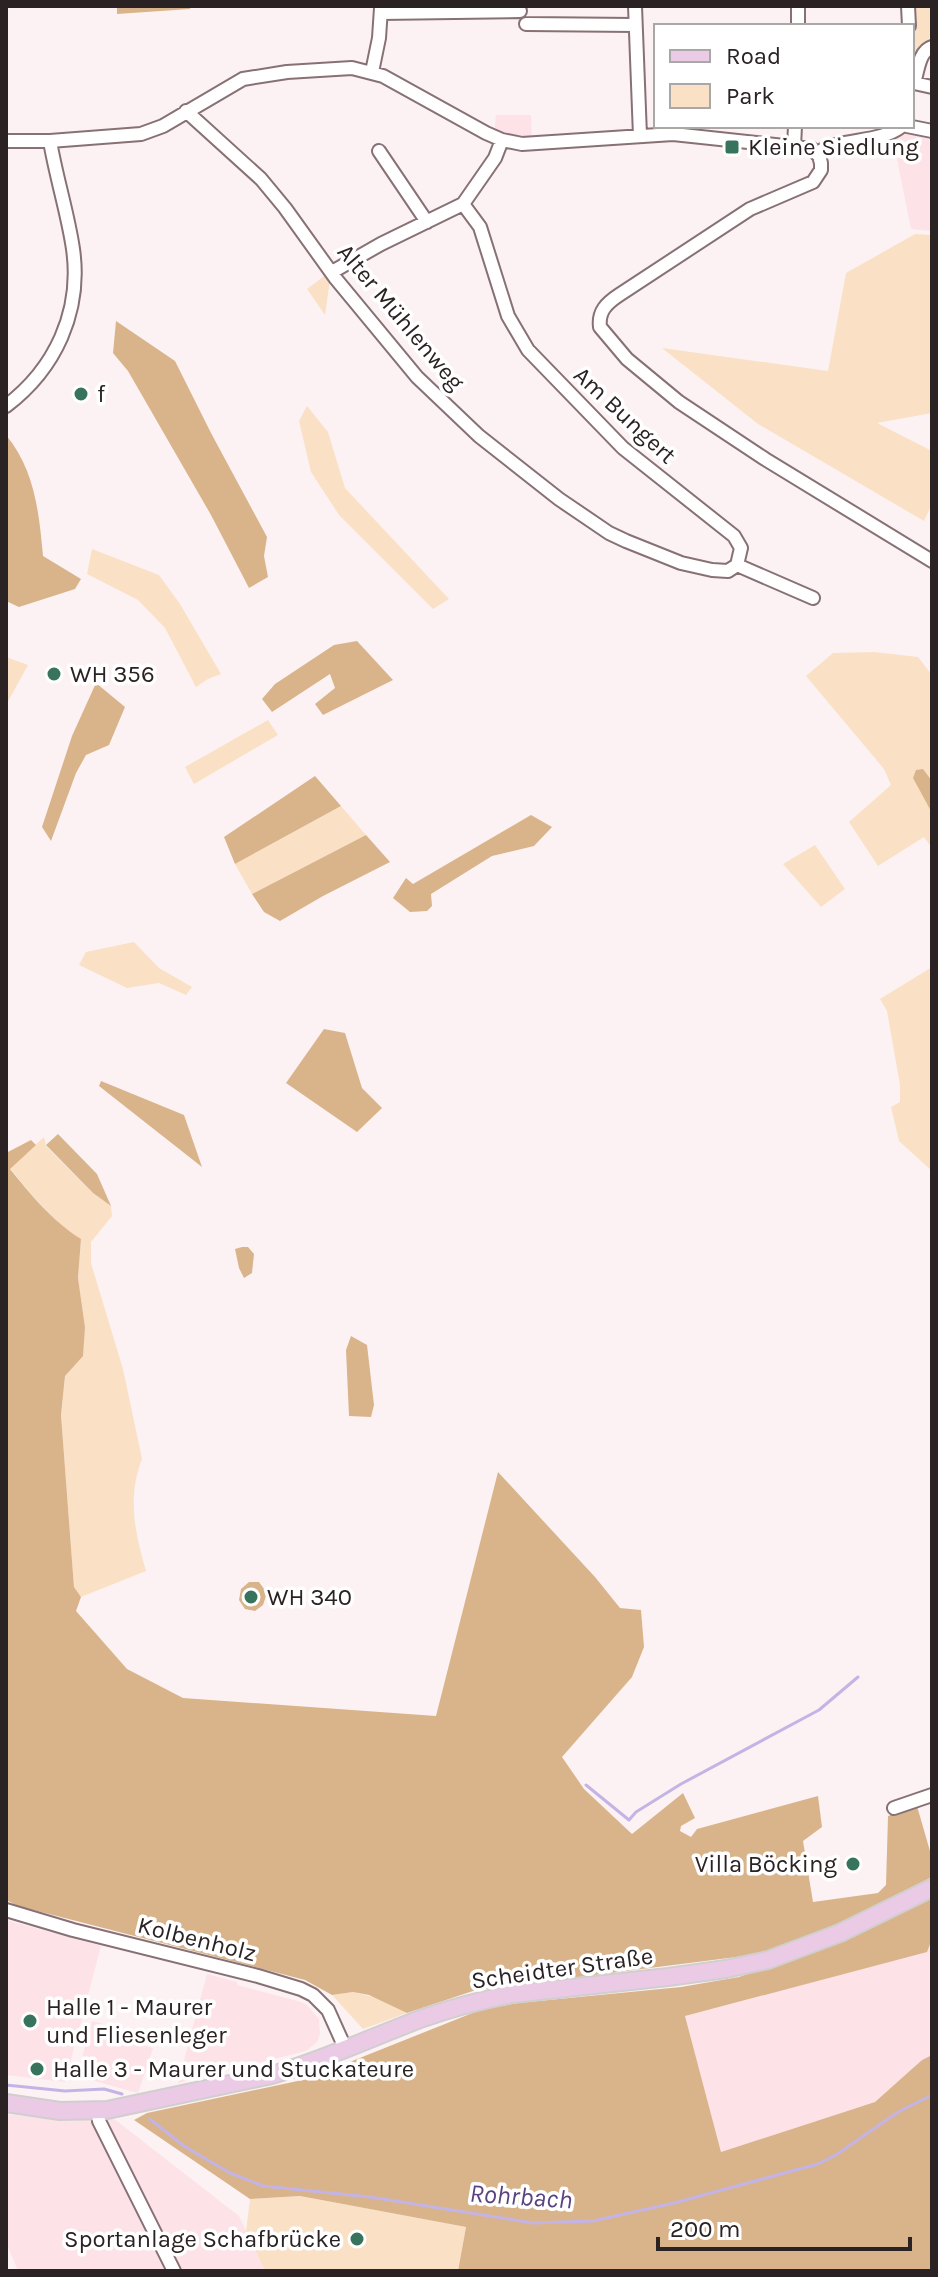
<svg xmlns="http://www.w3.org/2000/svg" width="938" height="2277" viewBox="0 0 938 2277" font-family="Karla,sans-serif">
<rect width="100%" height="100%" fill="#fcf2f3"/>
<path fill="#fde2e7" d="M 496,115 L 531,115 L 532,144 L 494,136 Z
M 908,130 L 932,134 L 932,231 L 911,229 L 892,134 Z
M 6,1920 L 101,1946 L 65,2082 L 6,2075 Z
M 932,1939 L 932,2055 L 922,2060 L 875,2102 L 721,2152 L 685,2016 L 926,1952 Z
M 207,1974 L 237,1982 L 237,1985 L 301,2002 L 307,2005 L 319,2019 L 320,2034 L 317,2042 L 306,2051 L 178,2083 Z
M 92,2021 L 115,2027 L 114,2036 L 153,2048 L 138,2093 L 77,2076 Z
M 6,2114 L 65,2121 L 113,2118 L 239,2216 L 265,2271 L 18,2271 L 6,2242 Z"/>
<path fill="#fae1c5" d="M 913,6 L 932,6 C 932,16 934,32 928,41 C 923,49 921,48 917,58 L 913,59 Z
M 915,234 L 932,235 L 932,413 L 877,423 L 932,451 L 932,504 L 924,521 L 758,424 L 662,348 L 828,371 L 846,273 Z
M 327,274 L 330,280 L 325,315 L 307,289 Z
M 307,406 L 328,432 L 345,488 L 449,599 L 433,609 L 339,515 L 311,472 L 299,421 Z
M 92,549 L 159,575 L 180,604 L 221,674 L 208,679 L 196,687 L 165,628 L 138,600 L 87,574 Z
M 874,652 L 918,657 L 932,675 L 932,848 L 924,837 L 878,866 L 849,822 L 891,785 L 884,769 L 806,676 L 833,653 Z
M 6,657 L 28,665 L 6,705 Z
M 268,720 L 278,735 L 194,784 L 185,767 Z
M 341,806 L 366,835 L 252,894 L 235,864 Z
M 815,845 L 845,889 L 821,907 L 783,864 Z
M 134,942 L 159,968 L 192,987 L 186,995 L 159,983 L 127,988 L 79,965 L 86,952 Z
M 932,967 L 932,1171 L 899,1141 L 891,1107 L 900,1102 L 900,1085 L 887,1011 L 880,999 Z
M 44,1137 L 46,1146 L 93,1193 L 111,1206 L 112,1216 L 91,1242 L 91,1263 L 123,1369 L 142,1459 C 127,1497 135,1533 146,1571 L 81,1597 L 74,1587 L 61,1415 L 65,1376 L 85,1327 L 78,1278 L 81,1240 C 51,1220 32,1196 10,1168 Z
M 353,1992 L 381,1999 L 407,2013 L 363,2029 L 332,1995 Z
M 300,2196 L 466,2227 L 458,2271 L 265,2271 L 246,2231 L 250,2199 Z"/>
<path fill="#d9b48b" d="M 117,6 L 190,6 L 190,9 L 117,14 Z
M 116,321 L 175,361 L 211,433 L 267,537 L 264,556 L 268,577 L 249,588 L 211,515 L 128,371 L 113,353 Z
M 6,435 C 35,470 39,513 43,556 L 81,579 L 75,589 L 19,607 L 6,601 Z
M 357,641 L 393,680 L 323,715 L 315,704 L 335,688 L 330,674 L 272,712 L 262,699 L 275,684 L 334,645 Z
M 96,683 L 125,707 L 109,745 L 86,755 L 76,773 L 51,841 L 42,827 L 72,736 Z
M 923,769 L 932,781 L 932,813 L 913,778 L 916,770 Z
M 315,776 L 341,806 L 235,864 L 224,837 Z
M 531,815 L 552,827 L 534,846 L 492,856 L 431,894 L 432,906 L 427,911 L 410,912 L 393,898 L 406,878 L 413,884 Z
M 366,835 L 390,862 L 323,896 L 280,921 L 264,912 L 252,894 Z
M 324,1029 L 345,1033 L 362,1088 L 382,1108 L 357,1132 L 286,1083 Z
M 101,1081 L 184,1115 L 202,1167 L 99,1086 Z
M 58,1134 L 97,1174 L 111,1206 L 93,1193 L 46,1145 Z
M 31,1140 L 36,1145 L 10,1169 C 32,1196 51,1220 81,1239 L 78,1278 L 85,1327 L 83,1356 L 65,1376 L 61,1415 L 74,1587 L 81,1597 L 76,1611 L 127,1669 L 183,1698 L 436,1716 L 498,1472 L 595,1577 L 620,1608 L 641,1610 L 644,1647 L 632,1677 L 562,1757 L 584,1789 L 632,1834 L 683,1793 L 695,1818 L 681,1826 L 680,1831 L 691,1837 L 697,1829 L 818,1796 L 822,1827 L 803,1841 L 813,1902 L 878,1893 L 886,1885 L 888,1816 L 917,1806 L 932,1858 L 932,1877 L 839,1923 L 767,1953 L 476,1990 L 407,2013 L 369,1995 L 353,1992 L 332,1995 L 305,1980 L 18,1906 L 6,1900 L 6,1153 Z
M 242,1247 L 248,1247 L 254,1254 L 252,1273 L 244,1278 L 239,1268 L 235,1249 Z
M 351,1336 L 367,1345 L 374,1405 L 371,1417 L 349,1416 L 346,1350 Z
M 249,1582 L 259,1582 L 267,1593 L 263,1605 L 255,1611 L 245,1609 L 239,1600 L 241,1589 Z
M 932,1894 L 932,1939 L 927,1952 L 685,2016 L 721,2152 L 875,2102 L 922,2060 L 932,2055 L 932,2271 L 458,2271 L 466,2227 L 300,2196 L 250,2199 L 134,2120 L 147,2113 L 307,2079 L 480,2010 L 518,2003 L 681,1987 L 739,1977 L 776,1964 Z"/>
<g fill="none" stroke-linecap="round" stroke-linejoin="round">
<path stroke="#c4b4e5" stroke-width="3" d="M 586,1785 L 629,1820 L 636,1812 L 681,1784 L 819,1710 L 858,1677
M 6,2085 L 65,2091 L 104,2089 L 122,2094
M 150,2119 L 184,2146 L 211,2162 L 230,2173 L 263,2186 L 370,2197 L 533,2223 L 593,2221 L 674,2203 L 818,2164 L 836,2155 L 898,2112 L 932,2095"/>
<defs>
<path id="minor" d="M 635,6 L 640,136
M 908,6 L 909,26
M 381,13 L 520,11
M 526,24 L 635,25
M 798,26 L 798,6
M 932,47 C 919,51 918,71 914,83 L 932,87
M 372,72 L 379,38 L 381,8
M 186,111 L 261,179 L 285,208 L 336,279 L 417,377 L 479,436 L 559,499 L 609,533 L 626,541 L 681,563 L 712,570 L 728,571 L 737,565
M 907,126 L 932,131
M 6,141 L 50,141 L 141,134 L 163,126 L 243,79 L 287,72 L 352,68 L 383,76 L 486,133 L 502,140 L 522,144 L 673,134 L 812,149 L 819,156 L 821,163 L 821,170 L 813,182 L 750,209 L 619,295 C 607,303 598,311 600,327 L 627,359 L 679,402 L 765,459 L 932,561
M 794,147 L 795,126
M 379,151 L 427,222
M 817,153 C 842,137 879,144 902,126
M 463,204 L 480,227 L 508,316 L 528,350 L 623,448 L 734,536 L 741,548 L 737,565
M 332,272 L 381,244 L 463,204 L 495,158 L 502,140
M 6,406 C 55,369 82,312 73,249 C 68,214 56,177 50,141
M 737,565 L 813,598
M 894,1808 L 932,1795
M 6,1910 L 73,1930 L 258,1976 L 301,1989 L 313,1995 L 328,2010 L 346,2050
M 98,2111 L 99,2121 L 174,2271"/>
<path id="major" d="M 6,2103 L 60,2111 L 107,2110 L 272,2075 C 324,2060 372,2037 423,2018 C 452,2008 482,2000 512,1994 L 668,1977 L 726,1969 L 768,1960 L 840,1933 L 932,1888"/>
</defs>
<use href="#minor" stroke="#877175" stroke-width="16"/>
<use href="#major" stroke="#d0cecf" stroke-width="20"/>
<use href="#minor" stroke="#fff" stroke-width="12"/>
<use href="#major" stroke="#ebcae6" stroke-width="16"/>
</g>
<g fill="#38735e" stroke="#fff" stroke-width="3">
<rect x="724" y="139" width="16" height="16" rx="4"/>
<circle cx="81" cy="394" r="8"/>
<circle cx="54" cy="674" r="8"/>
<circle cx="251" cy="1597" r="8"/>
<circle cx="853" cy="1864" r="8"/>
<circle cx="30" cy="2021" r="8"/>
<circle cx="37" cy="2069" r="8"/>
<circle cx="357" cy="2239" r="8"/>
</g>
<g text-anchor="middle" stroke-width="7" stroke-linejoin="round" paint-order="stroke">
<g font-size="24" fill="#2b2224" stroke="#fff" text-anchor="start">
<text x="748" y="155">Kleine Siedlung</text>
<text x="97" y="402">f</text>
<text x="70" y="682">WH 356</text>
<text x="267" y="1605">WH 340</text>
<text x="837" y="1872" text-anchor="end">Villa Böcking</text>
<text x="46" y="2015">Halle 1 - Maurer<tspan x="46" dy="28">und Fliesenleger</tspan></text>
<text x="53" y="2077">Halle 3 - Maurer und Stuckateure</text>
<text x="341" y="2247" text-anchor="end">Sportanlage Schafbrücke</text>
</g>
<g font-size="24" fill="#2b2224" stroke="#fff">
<text transform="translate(401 317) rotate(50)" y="8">Alter Mühlenweg</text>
<text transform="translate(625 415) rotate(43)" y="8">Am Bungert</text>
<text transform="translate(197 1939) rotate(14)" y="8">Kolbenholz</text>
<text transform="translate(562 1968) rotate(-8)" y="8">Scheidter Straße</text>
</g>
<g font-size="26" font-style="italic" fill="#5a4380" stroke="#fff">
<text transform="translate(521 2196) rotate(4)" y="9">Rohrbach</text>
</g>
</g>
<rect width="938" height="2277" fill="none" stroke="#2b2224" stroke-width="16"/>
<rect x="654" y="24" width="260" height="104" fill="#ffffff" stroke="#aaa7a7" stroke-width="2"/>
<rect x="670" y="50" width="40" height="12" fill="#ebcae6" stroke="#aaa7a7" stroke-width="2"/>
<text x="726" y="64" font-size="24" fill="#2b2224">Road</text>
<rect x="670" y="84" width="40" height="24" fill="#fae1c5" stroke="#aaa7a7" stroke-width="2"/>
<text x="726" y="104" font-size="24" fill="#2b2224">Park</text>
<path d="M658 2237v12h252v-12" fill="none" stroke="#2b2224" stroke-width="4"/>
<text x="670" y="2237" font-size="24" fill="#2b2224" stroke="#ffffff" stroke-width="6" paint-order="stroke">200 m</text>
</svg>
